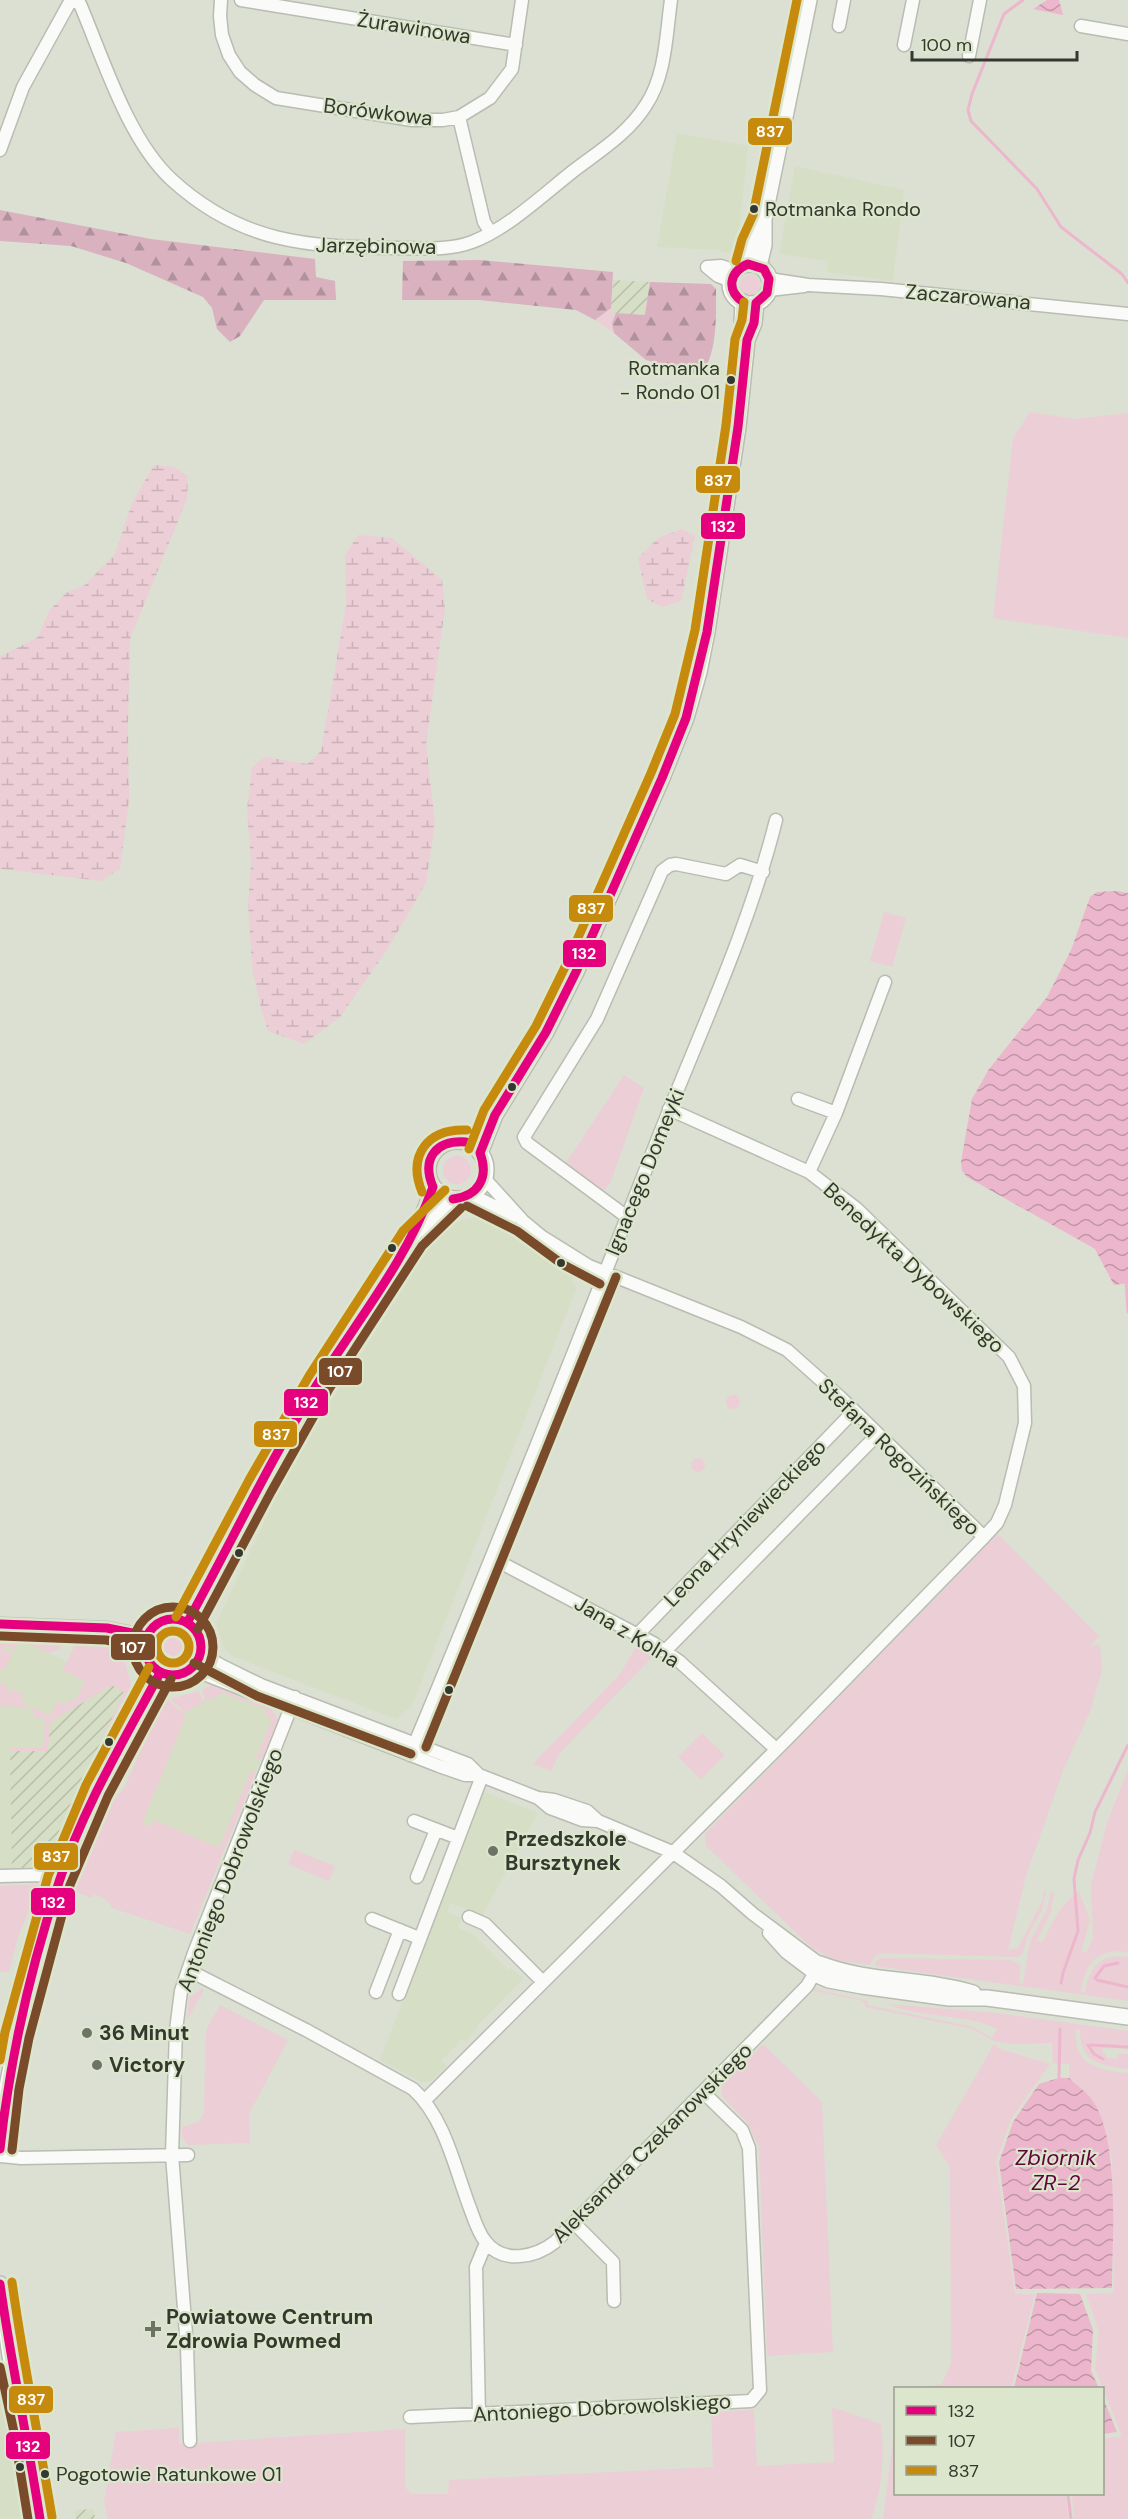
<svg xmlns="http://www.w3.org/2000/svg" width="1128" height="2519" viewBox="0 0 1128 2519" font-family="'DM Sans',sans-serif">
<defs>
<pattern id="industrial-furrows" width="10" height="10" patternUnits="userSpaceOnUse" patternTransform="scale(1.5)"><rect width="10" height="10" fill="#d6dec6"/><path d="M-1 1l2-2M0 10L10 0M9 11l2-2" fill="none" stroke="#b8bfaa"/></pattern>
<pattern id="forest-firs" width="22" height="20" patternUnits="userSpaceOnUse" patternTransform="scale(1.5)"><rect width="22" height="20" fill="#d9b1bf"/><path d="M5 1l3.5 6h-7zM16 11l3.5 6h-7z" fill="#b1919c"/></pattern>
<pattern id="wetland-marsh" width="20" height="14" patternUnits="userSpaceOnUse" patternTransform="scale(1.5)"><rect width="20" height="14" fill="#ecced6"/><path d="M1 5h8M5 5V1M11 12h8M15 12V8" fill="none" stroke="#cbb2b8"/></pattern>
<pattern id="water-waves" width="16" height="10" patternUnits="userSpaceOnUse" patternTransform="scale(1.5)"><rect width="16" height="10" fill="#ecb7cc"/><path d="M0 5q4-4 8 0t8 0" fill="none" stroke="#c096a6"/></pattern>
</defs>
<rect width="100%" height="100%" fill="#dbe0d2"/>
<path fill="#d6dec6" d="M 677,133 L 748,146 L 737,250 L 733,253 L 721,252 L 721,250 L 657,247 Z
M 795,166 L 904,190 L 893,281 L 826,272 L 828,261 L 779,254 Z
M 491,1213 L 569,1272 L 576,1289 L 412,1706 L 396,1719 L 232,1656 L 224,1648 L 216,1623 L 285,1479 L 339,1388 L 444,1225 Z
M 0,1639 L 22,1639 L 112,1685 L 50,1722 L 48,1751 L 12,1825 L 12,1870 L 0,1871 Z
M 223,1690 L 272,1709 L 275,1726 L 219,1861 L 120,1821 L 171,1714 Z
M 482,1791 L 538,1813 L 483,1914 L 480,1915 L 450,1903 L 447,1912 L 462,1918 L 458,1928 L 473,1934 L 508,1970 L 511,1968 L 523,1979 L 476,2027 L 477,2029 L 465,2042 L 462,2039 L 441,2061 L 447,2066 L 430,2082 L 421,2082 L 380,2060 Z
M 0,2399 L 5,2399 L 23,2519 L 0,2519 Z"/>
<path fill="url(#industrial-furrows)" d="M 613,280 L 650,282 L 645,315 L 611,313 Z
M 112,1685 L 124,1692 L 44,1868 L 12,1870 L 10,1751 L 48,1751 L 50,1722 Z
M 94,2509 L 95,2519 L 76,2519 L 75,2510 Z"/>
<path fill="#ecced6" d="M740 285a10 10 0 1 1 20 0a10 10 0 1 1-20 0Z
M 611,308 L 611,313 L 616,313 L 612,323 L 614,333 L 595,320 Z
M 1030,412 L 1076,419 L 1128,413 L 1128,638 L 993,618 L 1013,438 Z
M 884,912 L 906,918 L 892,967 L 870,961 Z
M 624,1075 L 644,1088 L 611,1181 L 603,1193 L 564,1166 Z
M443 1170a14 14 0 1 1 28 0a14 14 0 1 1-28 0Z
M726 1402a7 7 0 1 1 14 0a7 7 0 1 1-14 0Z
M691 1465a7 7 0 1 1 14 0a7 7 0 1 1-14 0Z
M 998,1534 L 1099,1636 L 1090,1647 L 1100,1644 L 1102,1671 L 1090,1712 L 1064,1768 L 1026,1876 L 1008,1950 L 1018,1948 L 1043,1899 L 1044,1890 L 1046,1891 L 1042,1910 L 1028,1935 L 1023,1953 L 1018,1957 L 882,1953 L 875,1956 L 870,1965 L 835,1960 L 812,1948 L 706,1846 L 705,1834 Z
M153 1648a19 19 0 1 1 38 0a19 19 0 1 1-38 0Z
M 0,1639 L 65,1641 L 59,1649 L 49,1653 L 20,1640 L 14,1650 L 10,1650 L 10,1645 L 5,1645 L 4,1652 L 13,1653 L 6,1667 L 0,1671 Z
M 77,1641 L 121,1646 L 132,1689 L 79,1795 L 47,1868 L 44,1868 L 124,1692 L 112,1685 L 50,1722 L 48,1751 L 10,1751 L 11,1747 L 40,1748 L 44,1746 L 45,1719 L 35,1717 L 31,1707 L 50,1716 L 58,1701 L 66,1705 L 70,1699 L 75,1701 L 85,1681 L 63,1670 Z
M 637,1645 L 655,1654 L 559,1754 L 551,1771 L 533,1764 L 620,1674 Z
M 0,1683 L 8,1685 L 6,1690 L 11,1693 L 14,1688 L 18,1694 L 20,1691 L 24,1694 L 21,1701 L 29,1707 L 0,1706 Z
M 211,1685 L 272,1709 L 278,1720 L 263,1758 L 256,1759 L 272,1719 L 265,1716 L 267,1710 L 224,1693 L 206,1701 L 202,1690 Z
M 199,1691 L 203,1703 L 189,1710 L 187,1714 L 170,1699 Z
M 168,1700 L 186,1716 L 142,1823 L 151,1827 L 154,1820 L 219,1848 L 251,1771 L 256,1773 L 190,1934 L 112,1908 L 108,1901 L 94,1894 L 92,1898 L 74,1891 L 84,1853 L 97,1825 L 103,1812 L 124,1788 L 160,1709 Z
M 702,1733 L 725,1755 L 701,1779 L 678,1757 Z
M 1128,1769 L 1128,1952 C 1097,1948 1086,1963 1081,1991 L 1085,1992 C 1089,1967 1101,1953 1128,1957 L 1128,2001 L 875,1966 L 876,1961 L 882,1958 L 1011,1960 L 1021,1965 L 1019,1983 L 1023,1984 L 1030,1941 L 1047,1909 L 1051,1891 L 1054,1892 L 1051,1912 L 1037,1941 L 1043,1942 C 1052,1921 1061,1905 1079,1891 L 1090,1921 L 1081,1952 L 1086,1953 L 1093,1938 L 1091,1885 L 1107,1823 Z
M 294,1850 L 335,1866 L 329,1881 L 288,1864 Z
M 39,1884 L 18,1937 L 9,1972 L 0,1972 L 0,1886 Z
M 944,1983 L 1128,2008 L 1128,2011 L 989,1992 Z
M 202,1989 L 204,1990 L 187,2020 L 189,1997 Z
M 815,1989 L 868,2001 L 868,2005 L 973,2027 L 992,2038 L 997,2029 C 970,2014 918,2018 888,2004 L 996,2013 L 1128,2031 L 1128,2049 L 1103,2048 L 1102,2053 L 1105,2053 L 1107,2058 L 1116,2059 L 1119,2054 L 1128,2054 L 1128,2069 C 1100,2065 1079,2063 1080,2029 L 1076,2029 C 1073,2066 1098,2070 1128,2073 L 1128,2519 L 1074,2519 L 1072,2494 L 1102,2494 L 1103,2439 L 1122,2436 L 1095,2369 L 1099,2332 L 1086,2294 L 1114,2293 L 1112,2158 L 1091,2098 L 1069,2078 L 1069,2064 L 1053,2063 L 1052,2043 L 1013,2044 L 994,2041 L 972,2029 L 866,2007 L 863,2001 L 814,1991 Z
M 220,2005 L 288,2040 L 249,2114 L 250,2143 L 188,2145 L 182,2137 L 182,2127 L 198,2122 L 204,2114 L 206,2033 L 208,2026 Z
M 763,2044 L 822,2102 L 833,2352 L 767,2356 L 759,2147 L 747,2122 L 722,2096 L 722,2086 Z
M 994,2044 L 1000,2049 L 1050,2064 L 1011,2119 L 996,2162 L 1015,2294 L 1035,2294 L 1011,2388 L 918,2388 L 942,2384 L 951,2363 L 950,2167 L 936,2145 Z
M 832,2407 L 881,2424 C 885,2454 882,2491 871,2519 L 108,2519 L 104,2501 L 116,2432 L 179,2428 L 179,2444 L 405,2429 L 405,2487 L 411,2494 L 448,2494 L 449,2480 L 713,2467 L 711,2412 L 754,2410 L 757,2466 L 834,2462 Z
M 895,2424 L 896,2494 L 1066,2494 L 1068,2519 L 883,2519 Z"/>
<path fill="url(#forest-firs)" d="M 0,210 L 151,239 L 315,259 L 316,277 L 335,281 L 336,300 L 264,300 L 240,336 L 230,342 L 217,329 L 212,308 L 203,297 L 126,263 L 71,246 L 0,241 Z
M 479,260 L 613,272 L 611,308 L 595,320 L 576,310 L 479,300 L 402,300 L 403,261 Z
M 650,282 L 711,284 L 716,289 C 716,313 718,359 699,375 L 646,360 L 614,333 L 612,323 L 616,313 L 645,315 Z"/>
<path fill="url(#wetland-marsh)" d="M 154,465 L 174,467 L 188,476 L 187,499 L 130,639 L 128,726 L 129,801 L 120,869 L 101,881 L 0,869 L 0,657 L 38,637 L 49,611 L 66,593 L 85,585 L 115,554 L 132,503 Z
M 682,529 L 695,536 L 681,601 L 662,607 L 647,599 L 638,558 L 658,538 Z
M 358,535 L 392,538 L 442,580 L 445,608 L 426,744 L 435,823 L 426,883 L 387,950 L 340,1017 L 304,1044 L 268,1031 L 262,1013 L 252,967 L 248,903 L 251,864 L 247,809 L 252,767 L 265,757 L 307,764 L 321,751 L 346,605 L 345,555 Z"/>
<path fill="url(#water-waves)" d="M 1047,0 L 1059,0 L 1063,15 L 1033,9 Z
M 1117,891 L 1128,893 L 1128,1283 L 1114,1285 L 1095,1249 L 967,1177 L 962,1171 L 961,1162 L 972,1099 L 989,1069 L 1047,997 L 1071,950 L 1090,897 L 1097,892 Z
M 1059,2078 L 1069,2078 C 1075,2084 1084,2090 1090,2097 C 1121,2134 1112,2241 1112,2288 L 1016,2289 L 999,2162 L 1013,2122 L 1039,2084 Z
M 1037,2293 L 1080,2294 L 1093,2330 L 1091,2371 L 1099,2388 L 1014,2388 Z
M 1102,2398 L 1103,2398 L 1117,2432 L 1103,2434 Z"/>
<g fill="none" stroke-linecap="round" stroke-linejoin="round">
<path stroke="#ecb7cc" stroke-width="3" d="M 1023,0 L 1004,14 L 972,94 L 968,110 L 971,121 L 1037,189 L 1061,227 L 1122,274 L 1128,283
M 1126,1280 L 1128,1312
M 1095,1978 L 1104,1966 L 1118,1963
M 1097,1980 L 1128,1987
M 1061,1983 L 1063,1973 L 1078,1931 L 1074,1879 L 1078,1860 L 1090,1833 L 1095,1812 L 1128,1745
M 1088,2045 L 1094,2054 L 1103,2059
M 1091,2045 L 1128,2047
M 1059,2078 L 1060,2029
M 1068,2495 L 1071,2519"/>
<defs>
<path id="minor" d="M 73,0 L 80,4 C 103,58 128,140 172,180 C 241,243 307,247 396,248 C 421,248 448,251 472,242 C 507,229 543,195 572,172 C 598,152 628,134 646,105 C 666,75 666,35 671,0
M 221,0 L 220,16 L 222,35 L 229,55 L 240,72 L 255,85 L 276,98 L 412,120 L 443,120 L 459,117 L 490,98 L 512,69 L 522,0
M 241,0 L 516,45
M 839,26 L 844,0
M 1081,26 L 1128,34
M 904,45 L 913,0
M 969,56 L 980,0
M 459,117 L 484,222 L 491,233
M 0,150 L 23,87 L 71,0
M 707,267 L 721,266 L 736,271
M 707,267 L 718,276 L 731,281
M 769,279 L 808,285 L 881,289 L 1128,314
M 769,290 L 804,286
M 798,1099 L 836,1113
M 669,1109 L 809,1172 L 857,1209 L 1009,1357 L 1024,1386 L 1025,1423 L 1005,1505 L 997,1523 L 984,1537
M 809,1172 L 836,1113 L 885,982
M 472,1195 L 514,1216
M 627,1217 L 527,1143 L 524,1137 L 597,1019 L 662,871 L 670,865 L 676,864 L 726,874 L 740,865 L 763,872
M 492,1558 L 653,1643 L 680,1662 L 776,1749
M 0,1624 L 107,1628 L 147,1636
M 637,1635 L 854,1411
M 665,1651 L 877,1435
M 200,1653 L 220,1665 L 261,1685 L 468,1764 L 479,1775
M 191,1669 L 439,1766 L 465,1775 L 479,1775 L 538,1798 L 554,1800 L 587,1811 L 598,1821
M 410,1755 C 495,1553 575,1350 655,1146 C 697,1038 748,932 776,820
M 414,1821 L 458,1838
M 0,1876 L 43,1875 L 59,1881
M 417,1877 L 436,1830
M 469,1917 L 485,1924 L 543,1982
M 372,1919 L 419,1938
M 769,1933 L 786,1952 L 815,1974
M 188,1970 L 306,2030 L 413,2089 C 445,2118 455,2169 470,2208 C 474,2219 478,2232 485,2241 C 503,2265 536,2257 555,2242 L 807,1986 L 820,1964 L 753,1914 L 721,1886 L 672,1852 L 598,1821 L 582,1820 L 550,1808 L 538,1798
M 376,1992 L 400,1930
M 399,1994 L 482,1776
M 425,2100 L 788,1738 L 984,1537 L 841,1398 L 787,1350 L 741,1327 L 589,1266 L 541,1236 L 523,1221 L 484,1178
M 0,2156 L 21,2158 L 188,2155
M 574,2223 L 613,2262 L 614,2301
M 479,2415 L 476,2267 L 486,2243
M 410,2417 L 751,2401 L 760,2390 L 749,2148 L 742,2130 L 703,2092
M 190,2441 L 187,2347 L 172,2155 L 176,2030 L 181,1991 L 194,1953 L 295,1697"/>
<path id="major" d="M 748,264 L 760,227
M730 284a20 20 0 1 1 40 0a20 20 0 1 1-40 0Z
M 759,266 L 764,245 L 764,219 L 809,0
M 743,302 L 742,323 L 747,340
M428 1170a29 29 0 1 1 58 0a29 29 0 1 1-58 0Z
M 480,1153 L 495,1115 L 546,1032 L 576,972 L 662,778 L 686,718 L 699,672 L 707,632 L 738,427 L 747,340 L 754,323 L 756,303
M 422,1229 L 453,1199
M145 1647a28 28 0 1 1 56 0a28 28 0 1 1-56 0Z
M 187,1623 C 232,1544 271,1461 318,1383 C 358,1319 411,1260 433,1187
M 820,1964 C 869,1983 923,1978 973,1993
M 815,1974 L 829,1980 L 862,1986 L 949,1998 L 987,1998 L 1128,2017
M 0,2149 L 7,2087 L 17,2035 L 59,1881 L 97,1791 L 160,1673
M 0,2284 L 10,2356 L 26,2430 L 40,2519"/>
</defs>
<use href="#minor" stroke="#b8bcb2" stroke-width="15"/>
<use href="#major" stroke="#b8bcb2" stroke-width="18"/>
<use href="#minor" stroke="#fafaf8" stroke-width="12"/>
<use href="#major" stroke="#fafaf8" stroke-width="15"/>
<defs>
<path id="bus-1" d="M 743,302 C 726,290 729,272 748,264 L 764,269 L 769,279 L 767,293 L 756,303
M 480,1153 L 495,1115 L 546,1032 L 576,972 L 662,778 L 686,718 L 707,632 L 738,427 L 747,340 L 754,323 L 756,303
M 433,1187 C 421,1158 436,1140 466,1142
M 453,1199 C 479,1196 489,1177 480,1153
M145 1647a28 28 0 1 1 56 0a28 28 0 1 1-56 0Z
M 187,1623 C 231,1543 270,1460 318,1383 C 359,1318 407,1260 433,1187
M 0,1624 L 107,1628 L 147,1636
M 0,2149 C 10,2059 30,1969 59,1882 C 82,1810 124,1740 160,1673
M 0,2284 C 11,2363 28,2440 40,2519"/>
<path id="bus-2" d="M 467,1206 L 517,1231 L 562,1264 L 600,1284
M133 1647a40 40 0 1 1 80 0a40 40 0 1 1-80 0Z
M 198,1629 L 271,1492 L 329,1389 L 422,1246 L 461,1208
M 0,1636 L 106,1640 L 145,1648
M 194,1663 L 257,1696 L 411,1754
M 426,1747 L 616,1277
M 12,2150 L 19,2089 L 29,2038 L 70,1885 L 108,1796 L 171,1679
M 0,2367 L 14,2432 L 28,2519"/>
<path id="bus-3" d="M 736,261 L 742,239 L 753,215 L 797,0
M 469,1149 L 484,1110 L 536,1026 L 565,967 L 651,773 L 675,714 L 695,630 L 726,425 L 735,339 L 742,320 L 744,302
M 422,1192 C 407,1155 428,1128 467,1130
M 176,1617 L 249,1480 L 309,1376 L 403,1231 L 445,1190
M157 1647a16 16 0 1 1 32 0a16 16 0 1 1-32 0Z
M 0,2060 L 5,2032 L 48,1876 L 86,1785 L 149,1667
M 12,2282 C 23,2361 39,2439 52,2517"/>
</defs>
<use href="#bus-1" stroke="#dce6cc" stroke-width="14"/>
<use href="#bus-2" stroke="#dce6cc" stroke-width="14"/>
<use href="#bus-3" stroke="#dce6cc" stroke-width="14"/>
<use href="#bus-1" stroke="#e5007d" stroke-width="9"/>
<use href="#bus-2" stroke="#7a4b2a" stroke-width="9"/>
<use href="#bus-3" stroke="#c68a0c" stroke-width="9"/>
</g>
<g fill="#34382e" stroke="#dce6cc" stroke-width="2">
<circle cx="754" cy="209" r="5"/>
<circle cx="731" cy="380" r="5"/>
<circle cx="512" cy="1087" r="5"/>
<circle cx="392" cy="1248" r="5"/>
<circle cx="561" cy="1263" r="5"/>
<circle cx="239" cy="1553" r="5"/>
<circle cx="449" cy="1690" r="5"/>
<circle cx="109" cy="1742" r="5"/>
<circle cx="20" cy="2467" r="5"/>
<circle cx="45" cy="2474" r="5"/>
</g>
<g fill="#6e7367" stroke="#dce6cc" stroke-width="2">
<circle cx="493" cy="1851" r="6"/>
<circle cx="87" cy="2033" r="6"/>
<circle cx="97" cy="2065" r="6"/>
<path d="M150 2320h6v6h6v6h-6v6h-6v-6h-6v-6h6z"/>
</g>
<g text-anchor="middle" stroke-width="4.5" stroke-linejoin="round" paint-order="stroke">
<g font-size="20" fill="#34382e" stroke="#dce6cc" text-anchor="start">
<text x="765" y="216">Rotmanka Rondo</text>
<text x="720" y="375" text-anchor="end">Rotmanka<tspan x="720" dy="24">- Rondo 01</tspan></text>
<text x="56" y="2481">Pogotowie Ratunkowe 01</text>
</g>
<g font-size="21" fill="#34382e" stroke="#dce6cc">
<text transform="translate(414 28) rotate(9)" y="7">Żurawinowa</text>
<text transform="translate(378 112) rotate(7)" y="7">Borówkowa</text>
<text transform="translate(376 246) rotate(1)" y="7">Jarzębinowa</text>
<text transform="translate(968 297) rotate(5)" y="7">Zaczarowana</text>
<text transform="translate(645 1172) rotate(-68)" y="7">Ignacego Domeyki</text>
<text transform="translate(914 1268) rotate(43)" y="7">Benedykta Dybowskiego</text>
<text transform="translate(899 1457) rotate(44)" y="7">Stefana Rogozińskiego</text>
<text transform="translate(745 1523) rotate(-46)" y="7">Leona Hryniewieckiego</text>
<text transform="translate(627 1632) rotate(31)" y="7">Jana z Kolna</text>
<text transform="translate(230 1870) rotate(-69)" y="7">Antoniego Dobrowolskiego</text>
<text transform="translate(652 2143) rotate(-45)" y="7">Aleksandra Czekanowskiego</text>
<text transform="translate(602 2408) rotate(-3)" y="7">Antoniego Dobrowolskiego</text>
</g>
<g font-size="21" font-weight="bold" fill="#34382e" stroke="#dce6cc" text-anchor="start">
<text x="505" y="1846">Przedszkole<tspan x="505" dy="24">Bursztynek</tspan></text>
<text x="99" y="2040">36 Minut</text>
<text x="109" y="2072">Victory</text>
<text x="166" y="2324">Powiatowe Centrum<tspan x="166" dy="24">Zdrowia Powmed</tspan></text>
</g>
<g font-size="22" font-style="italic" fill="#61033e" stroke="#dce6cc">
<text x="1056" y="2165">Zbiornik<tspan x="1056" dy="25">ZR-2</tspan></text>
</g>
</g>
<g stroke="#dce6cc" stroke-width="2">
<rect x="747" y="117" width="46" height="29" rx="6" fill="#c68a0c"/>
<rect x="695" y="465" width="46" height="29" rx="6" fill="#c68a0c"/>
<rect x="700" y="512" width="46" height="28" rx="6" fill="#e5007d"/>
<rect x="568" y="894" width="46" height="29" rx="6" fill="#c68a0c"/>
<rect x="562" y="939" width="45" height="29" rx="6" fill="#e5007d"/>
<rect x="318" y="1357" width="45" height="29" rx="6" fill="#7a4b2a"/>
<rect x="283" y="1388" width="46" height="29" rx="6" fill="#e5007d"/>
<rect x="253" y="1420" width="45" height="28" rx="6" fill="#c68a0c"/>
<rect x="110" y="1633" width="46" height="28" rx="6" fill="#7a4b2a"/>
<rect x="33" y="1842" width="46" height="29" rx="6" fill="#c68a0c"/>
<rect x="30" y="1887" width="46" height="29" rx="6" fill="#e5007d"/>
<rect x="8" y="2385" width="46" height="29" rx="6" fill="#c68a0c"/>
<rect x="5" y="2431" width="46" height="29" rx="6" fill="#e5007d"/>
</g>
<g font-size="16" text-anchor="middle" font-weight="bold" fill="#fff">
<text x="770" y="137">837</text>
<text x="718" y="486">837</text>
<text x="723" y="532">132</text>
<text x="591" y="914">837</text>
<text x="584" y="959">132</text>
<text x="340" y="1377">107</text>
<text x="306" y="1408">132</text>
<text x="276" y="1440">837</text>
<text x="133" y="1653">107</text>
<text x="56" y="1862">837</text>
<text x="53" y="1908">132</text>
<text x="31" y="2405">837</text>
<text x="28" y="2452">132</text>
</g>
<rect x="894" y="2387" width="210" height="108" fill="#dce6cc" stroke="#99a08d" stroke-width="1.5"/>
<rect x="906" y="2406" width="30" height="9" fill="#e5007d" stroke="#99a08d" stroke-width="1.5"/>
<text x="948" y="2417" font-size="18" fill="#34382e">132</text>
<rect x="906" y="2436" width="30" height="9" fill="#7a4b2a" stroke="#99a08d" stroke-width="1.5"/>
<text x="948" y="2447" font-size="18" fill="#34382e">107</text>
<rect x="906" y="2466" width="30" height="9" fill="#c68a0c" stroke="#99a08d" stroke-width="1.5"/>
<text x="948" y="2477" font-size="18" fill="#34382e">837</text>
<path d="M912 51v9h165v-9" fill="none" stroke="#34382e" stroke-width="3"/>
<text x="921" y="51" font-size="18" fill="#34382e" stroke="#dce6cc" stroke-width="4.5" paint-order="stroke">100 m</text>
</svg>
